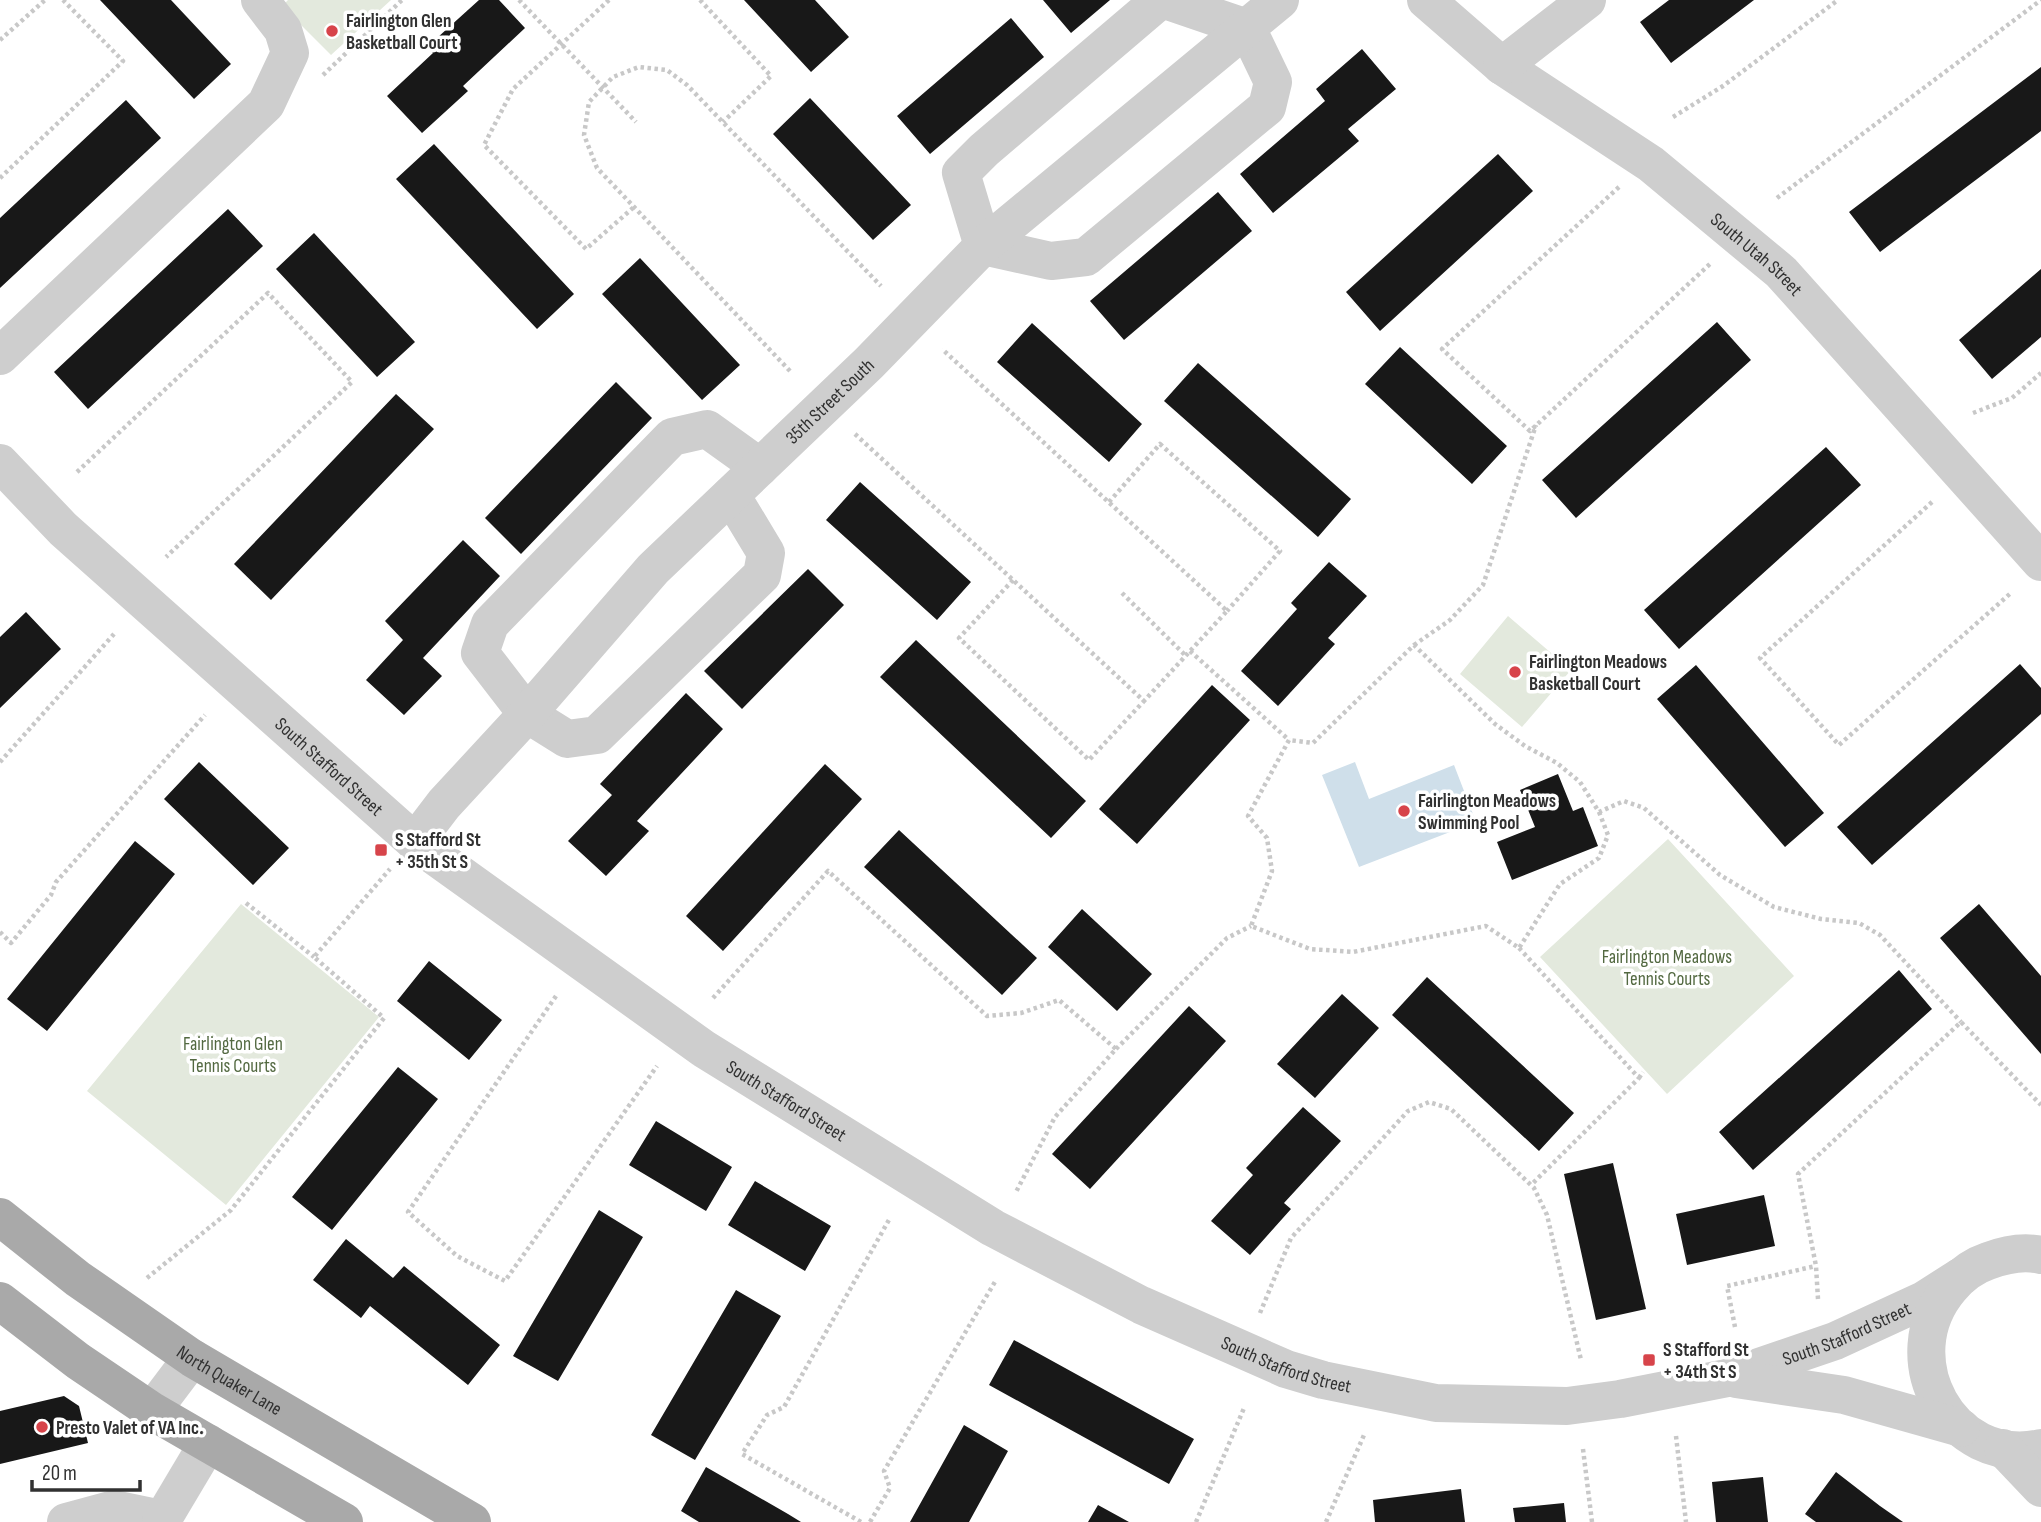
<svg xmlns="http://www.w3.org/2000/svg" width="2041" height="1522" viewBox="0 0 2041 1522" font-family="'Sofia Sans Condensed',sans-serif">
<rect width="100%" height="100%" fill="#fff"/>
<path fill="#e3e9dd" d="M 288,0 L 391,0 L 331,55 L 282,6 Z
M 1508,616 L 1571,670 L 1522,727 L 1460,674 Z
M 1668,839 L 1794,976 L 1667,1094 L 1540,957 Z
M 241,904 L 379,1017 L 226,1205 L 87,1091 Z"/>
<path fill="#cfdfea" d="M 1355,762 L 1369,799 L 1454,765 L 1476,822 L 1359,867 L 1322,775 Z"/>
<path fill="#181818" d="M 100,0 L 171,0 L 231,64 L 194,99 Z
M 479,0 L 499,0 L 525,28 L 463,86 L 468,91 L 422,133 L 387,96 L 433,53 L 427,47 Z
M 744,0 L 815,0 L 849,37 L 811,72 Z
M 1043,0 L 1110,0 L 1071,33 Z
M 1669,0 L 1754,0 L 1671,63 L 1640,22 Z
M 1011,18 L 1044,57 L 930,154 L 897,116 Z
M 1362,49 L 1396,89 L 1348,129 L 1359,141 L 1273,213 L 1240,174 L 1325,101 L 1316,89 Z
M 2041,67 L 2041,131 L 1880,252 L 1849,212 Z
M 810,98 L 911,205 L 873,240 L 773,134 Z
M 126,100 L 161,138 L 0,288 L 0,218 Z
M 434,144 L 574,294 L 537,329 L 396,179 Z
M 1498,154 L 1533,191 L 1380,331 L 1346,292 Z
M 1218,192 L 1252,231 L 1124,340 L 1090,301 Z
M 228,209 L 263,246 L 88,409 L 54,372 Z
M 314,233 L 415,342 L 377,377 L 276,269 Z
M 640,258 L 740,365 L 702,400 L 602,294 Z
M 2041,269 L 2041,337 L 1992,379 L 1959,340 Z
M 1717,322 L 1751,360 L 1576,518 L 1542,480 Z
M 1032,323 L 1142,424 L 1109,462 L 997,362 Z
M 1400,347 L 1507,446 L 1472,484 L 1365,384 Z
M 1198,363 L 1351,499 L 1318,537 L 1164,401 Z
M 616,382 L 652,418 L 521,554 L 485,518 Z
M 396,394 L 434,429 L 271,600 L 234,564 Z
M 1826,447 L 1861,485 L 1679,649 L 1644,610 Z
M 860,482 L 971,582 L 937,620 L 826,520 Z
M 463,540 L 500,576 L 423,658 L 442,676 L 404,715 L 366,680 L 403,640 L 385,621 Z
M 1329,562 L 1367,596 L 1328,638 L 1335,644 L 1278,706 L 1241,671 L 1297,609 L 1291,603 Z
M 808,569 L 844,605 L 742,709 L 704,671 Z
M 26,612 L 61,649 L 0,708 L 0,637 Z
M 916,640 L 1086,801 L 1051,838 L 880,677 Z
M 2020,664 L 2041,688 L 2041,714 L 1872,865 L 1837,827 Z
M 1696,665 L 1824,813 L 1785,847 L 1657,699 Z
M 1212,685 L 1250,720 L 1137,844 L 1099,809 Z
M 686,693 L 723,729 L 637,821 L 649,831 L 606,876 L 568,841 L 612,795 L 600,784 Z
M 199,762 L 289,848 L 253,885 L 164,799 Z
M 825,764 L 862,799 L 723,951 L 686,916 Z
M 1558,774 L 1573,811 L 1583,807 L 1598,846 L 1512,880 L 1497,842 L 1535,827 L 1520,790 Z
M 899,830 L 1037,958 L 1002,995 L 864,867 Z
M 135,841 L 175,874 L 47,1031 L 7,999 Z
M 1979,904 L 2041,976 L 2041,1054 L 1940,938 Z
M 1082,909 L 1152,974 L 1117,1011 L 1048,947 Z
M 429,961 L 502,1020 L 469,1060 L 397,1001 Z
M 1899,970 L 1932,1009 L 1753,1170 L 1719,1132 Z
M 1427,977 L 1574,1113 L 1539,1151 L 1392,1015 Z
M 1342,994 L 1379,1028 L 1315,1098 L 1277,1064 Z
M 1189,1006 L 1226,1041 L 1090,1189 L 1052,1154 Z
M 398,1067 L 438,1099 L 332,1230 L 292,1197 Z
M 1303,1107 L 1341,1141 L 1284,1203 L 1291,1209 L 1250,1255 L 1211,1221 L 1253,1175 L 1246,1168 Z
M 656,1121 L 732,1167 L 706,1211 L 629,1165 Z
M 1613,1163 L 1646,1309 L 1596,1320 L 1564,1174 Z
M 755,1181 L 831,1226 L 805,1271 L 728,1225 Z
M 1764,1195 L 1775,1246 L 1687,1265 L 1676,1214 Z
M 599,1210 L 643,1237 L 558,1381 L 513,1356 Z
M 346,1239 L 393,1278 L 404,1266 L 500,1345 L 468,1385 L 370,1306 L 361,1318 L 313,1280 Z
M 736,1290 L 781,1316 L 695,1460 L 651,1435 Z
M 1014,1340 L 1194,1439 L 1169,1484 L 989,1385 Z
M 64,1396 L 79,1406 L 88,1443 L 0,1464 L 0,1411 Z
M 964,1425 L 1008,1451 L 969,1522 L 910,1522 Z
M 706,1467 L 788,1514 L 801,1522 L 699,1522 L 681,1511 Z
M 1836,1472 L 1880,1506 L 1903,1522 L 1816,1522 L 1805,1514 Z
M 1763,1477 L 1768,1522 L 1716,1522 L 1712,1482 Z
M 1461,1489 L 1465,1522 L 1375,1522 L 1373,1500 Z
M 1564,1503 L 1566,1522 L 1515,1522 L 1513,1508 Z
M 1098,1505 L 1129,1522 L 1088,1522 Z"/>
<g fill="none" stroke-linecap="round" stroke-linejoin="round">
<path stroke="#c8c8c8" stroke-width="4.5" stroke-dasharray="3.5 3.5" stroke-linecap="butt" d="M 519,0 L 636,122
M 609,0 L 513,89 L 484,145 L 586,249 L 634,207
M 700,0 L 771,76 L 723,122
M 0,40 L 45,0
M 323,75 L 402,0
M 1673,117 L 1723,86 L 1838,0
M 0,178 L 123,61 L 63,0
M 1619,187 L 1442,349 L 1530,431 L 1711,263
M 1777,198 L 2041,0
M 790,371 L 597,168 L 584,135 L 589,102 L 613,77 L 639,67 L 667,70 L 687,85 L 881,286
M 1973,413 L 2012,398 L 2041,373
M 855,434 L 1144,701 L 1227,611 L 942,349
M 77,472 L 268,293 L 352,382 L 166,557
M 1109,502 L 1160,444 L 1280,551 L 1227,611
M 1932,502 L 1760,658 L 1839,745 L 2012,592
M 1013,580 L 959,638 L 1089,760 L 1144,701
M 1122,593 L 1186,656
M 1414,645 L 1450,620 L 1483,585 L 1536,425
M 1190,651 L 1289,740
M 0,762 L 114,634
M 1599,812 L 1608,835 L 1599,858 L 1560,884 L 1519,948 L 1486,926 L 1353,952 L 1310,949 L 1251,926 L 1272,871 L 1267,838 L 1248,816 L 1289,740 L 1313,743 L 1414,645 L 1495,724 L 1525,746 L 1557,763 L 1580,782 L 1599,812 L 1624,801 L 1644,808 L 1720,875 L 1774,907 L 1821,919 L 1859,923 L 1880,935 L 1961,1022
M 246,903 L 314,957
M 0,932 L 11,943 L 51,895 L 56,882 L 205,715
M 1519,948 L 1639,1078 L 1531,1185
M 556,996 L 408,1212 L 457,1256 L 505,1281 L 657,1066
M 713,998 L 828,871 L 987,1016 L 1021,1013 L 1059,1000 L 1116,1049 L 1055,1117 L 1016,1192
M 1116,1049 L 1227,938 L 1251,926
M 1639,1078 L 1643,1072
M 147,1278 L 231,1210 L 384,1018 L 314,957 L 390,869
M 1818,1299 L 1816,1266 L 1798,1174 L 1961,1022 L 2041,1105
M 1260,1313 L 1291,1238 L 1408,1111 L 1429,1102 L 1451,1109 L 1534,1188 L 1547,1215 L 1581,1360
M 1735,1327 L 1727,1286 L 1816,1266
M 1676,1436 L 1686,1522
M 1583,1449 L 1592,1522
M 861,1522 L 742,1454 L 767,1415 L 784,1407 L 890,1218
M 870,1522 L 890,1488 L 884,1471 L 996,1280
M 1196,1522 L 1244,1408
M 1326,1522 L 1364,1435"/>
<g stroke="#cecece" stroke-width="38">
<path d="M 1160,0 L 984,150 L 961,173 L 983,246 L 1051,261 L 1086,257 L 1267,107 L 1273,82 L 1247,28 L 1165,0"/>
<path id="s1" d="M 1426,0 L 1502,66 L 1651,164 L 1781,272 L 2041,562"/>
<path d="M 1502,66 L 1587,0"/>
<path d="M 0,356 L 266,104 L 290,53 L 283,30 L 260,0"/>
<path id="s2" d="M 0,463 L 63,529 L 415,842 L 704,1049 L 993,1228 L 1141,1305 L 1286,1369 L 1323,1380 L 1436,1403 L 1567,1406 L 1620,1399 L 1727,1378 L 1835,1341 L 1924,1300 L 1960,1277"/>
<path d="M 731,495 L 766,553 L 762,575 L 597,735 L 567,739 L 527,714 L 480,653 L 490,624 L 672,437 L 707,429 L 760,467"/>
<path id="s3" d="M 415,842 L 444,804 L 527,714 L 653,569 L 869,363 L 983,246 L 1280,0"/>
<path d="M 2041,1255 C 2024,1251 2004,1255 1988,1261 C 1973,1266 1960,1276 1950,1288 C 1891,1357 1950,1468 2041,1448"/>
<path d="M 1736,1379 L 1844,1395 L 1961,1428"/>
<path d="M 152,1411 L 192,1358"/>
<path d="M 2003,1448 L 2041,1488"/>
<path d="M 66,1522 L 114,1509 L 162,1519"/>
<path d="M 161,1522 L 208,1443"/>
</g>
<g stroke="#a9a9a9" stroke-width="38">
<path id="s4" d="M 0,1217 L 78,1279 L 192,1358 L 472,1522"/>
<path d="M 0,1301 L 78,1361 L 152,1411 L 344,1522"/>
</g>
</g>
<g fill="#d7444a" stroke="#fff" stroke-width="2.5">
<circle cx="332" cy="31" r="7"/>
<circle cx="1515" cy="672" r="7"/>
<circle cx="1404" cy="811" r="7"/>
<rect x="374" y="843" width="14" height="14" rx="3.5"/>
<rect x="1642" y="1353" width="14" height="14" rx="3.5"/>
<circle cx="42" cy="1427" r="7"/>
</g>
<g text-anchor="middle" stroke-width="7" stroke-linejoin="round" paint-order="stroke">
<g font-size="19" font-weight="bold" fill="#313131" stroke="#fff" text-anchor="start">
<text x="346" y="27">Fairlington Glen<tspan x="346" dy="22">Basketball Court</tspan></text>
<text x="1529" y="668">Fairlington Meadows<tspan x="1529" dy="22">Basketball Court</tspan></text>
<text x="1418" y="807">Fairlington Meadows<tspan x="1418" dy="22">Swimming Pool</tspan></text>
<text x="395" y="846">S Stafford St<tspan x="395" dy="22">+ 35th St S</tspan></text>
<text x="1663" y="1356">S Stafford St<tspan x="1663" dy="22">+ 34th St S</tspan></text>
<text x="56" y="1434">Presto Valet of VA Inc.</text>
</g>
<g font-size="19" fill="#313131" stroke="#fff">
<text dy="7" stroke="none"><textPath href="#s1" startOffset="418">South Utah Street</textPath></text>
<text dy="7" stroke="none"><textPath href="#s3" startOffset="606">35th Street South</textPath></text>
<text dy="7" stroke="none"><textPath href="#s2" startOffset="448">South Stafford Street</textPath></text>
<text dy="7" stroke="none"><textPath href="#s2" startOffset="1015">South Stafford Street</textPath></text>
<text dy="7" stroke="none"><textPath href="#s2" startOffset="2158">South Stafford Street</textPath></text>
<text dy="7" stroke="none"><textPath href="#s2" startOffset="1582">South Stafford Street</textPath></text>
<text dy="7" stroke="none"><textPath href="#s4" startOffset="282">North Quaker Lane</textPath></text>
</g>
<g font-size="19" fill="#536941" stroke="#fff">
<text x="1667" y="963">Fairlington Meadows<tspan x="1667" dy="22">Tennis Courts</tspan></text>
<text x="233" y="1050">Fairlington Glen<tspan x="233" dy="22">Tennis Courts</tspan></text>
</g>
</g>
<path d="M32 1480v10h108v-10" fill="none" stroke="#313131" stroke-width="3.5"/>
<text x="42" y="1480" font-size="21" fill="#313131" stroke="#ffffff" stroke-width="5" paint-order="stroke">20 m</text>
</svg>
